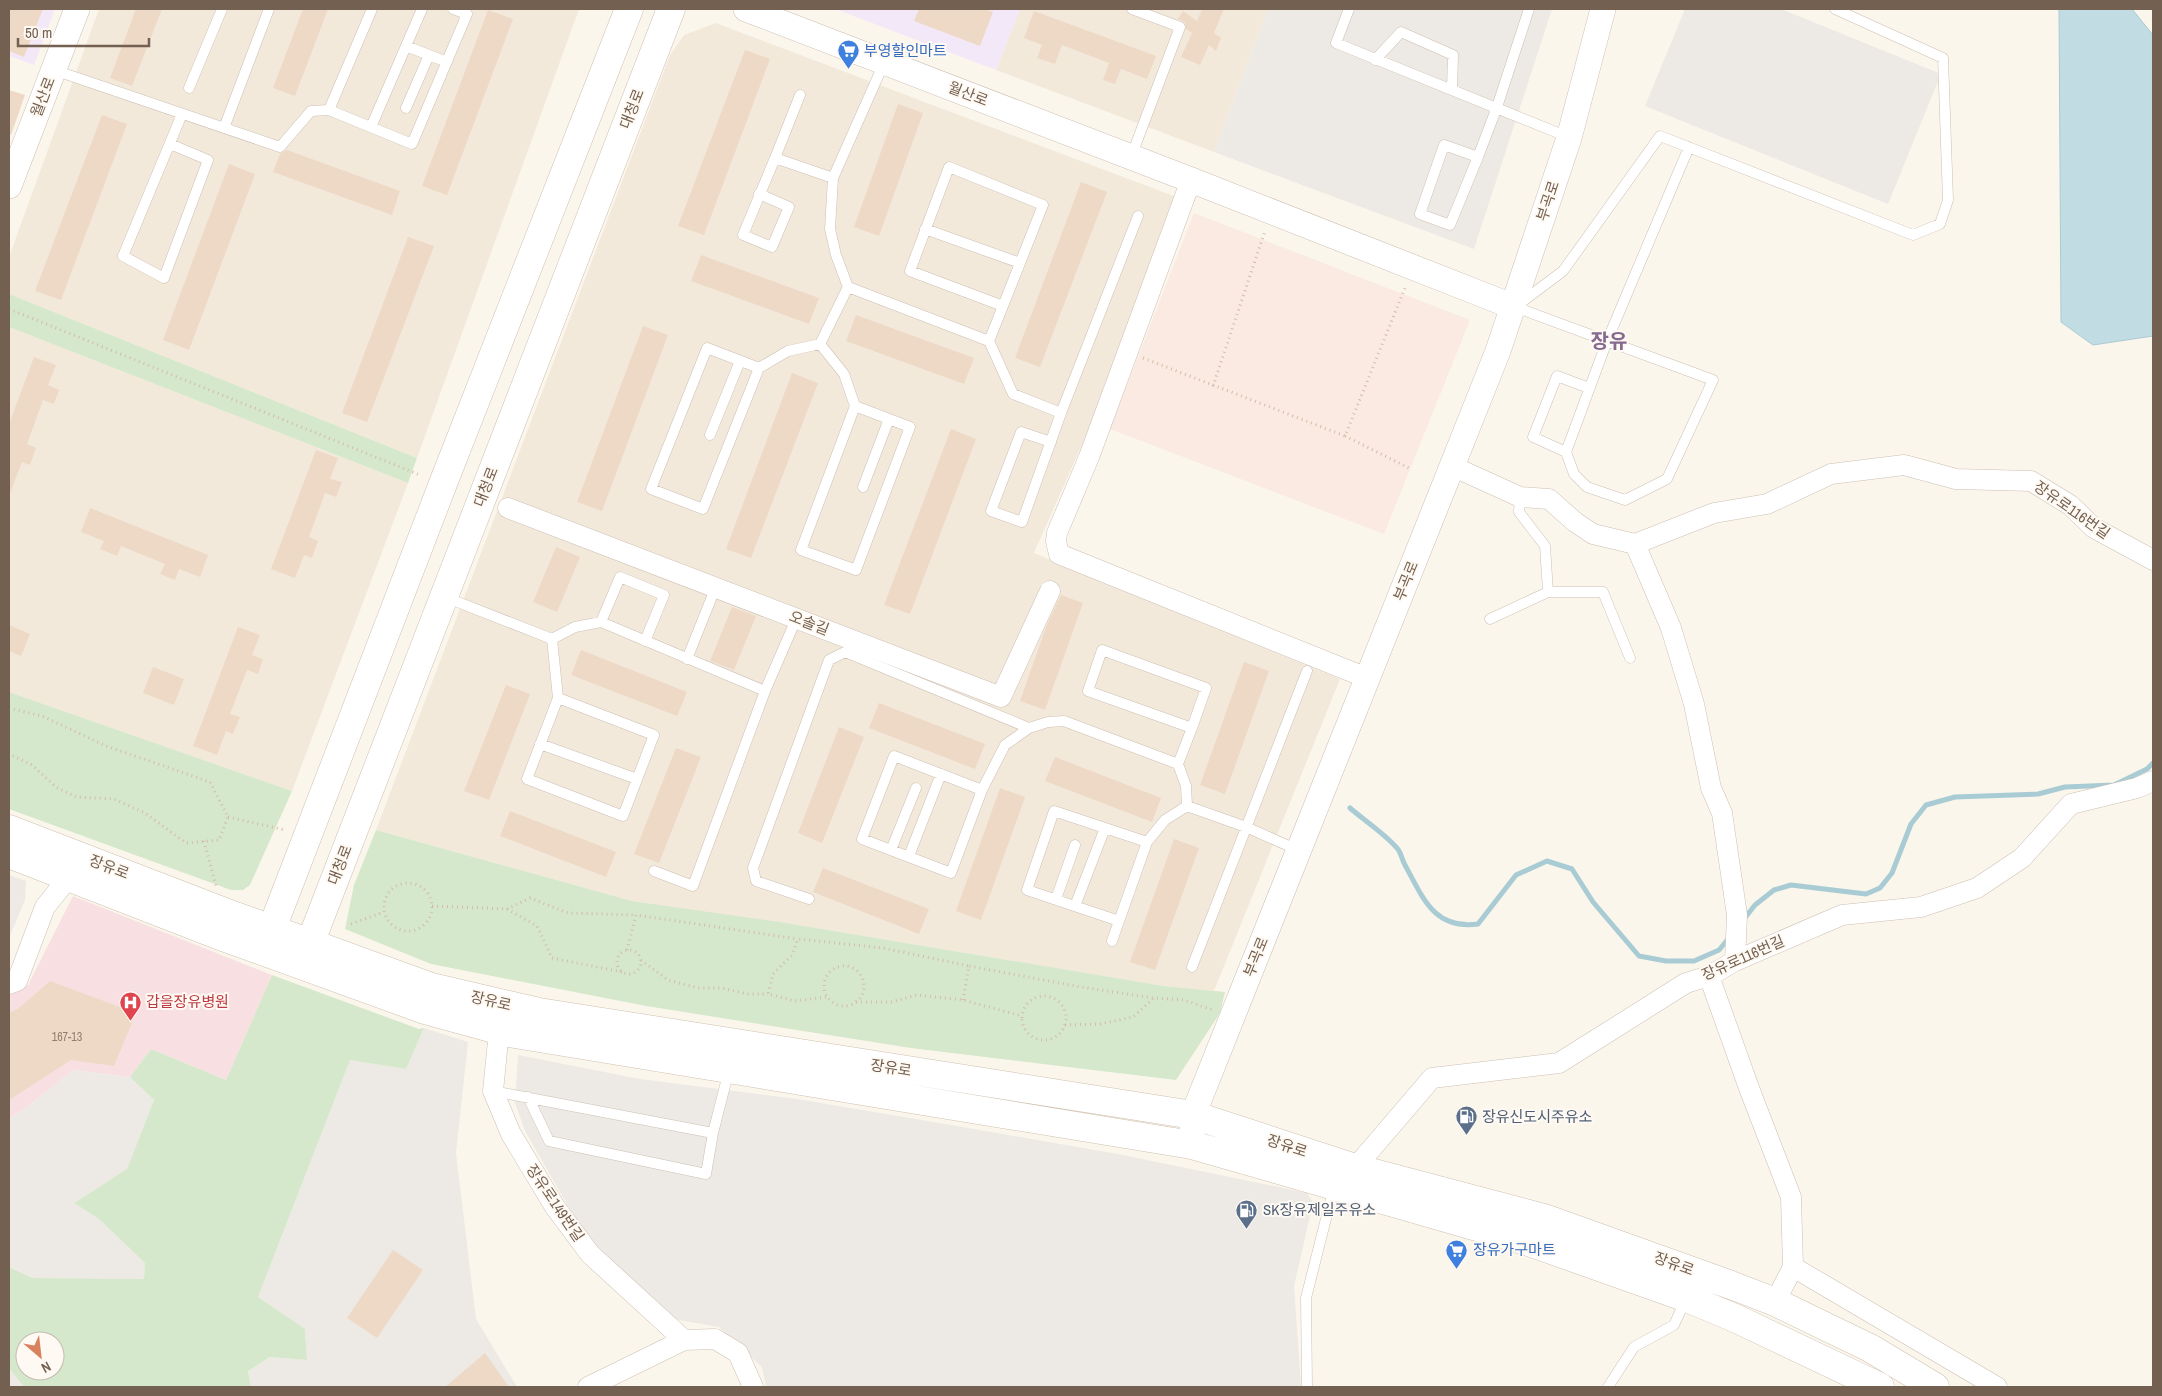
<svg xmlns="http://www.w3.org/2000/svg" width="2162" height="1396" viewBox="0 0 2162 1396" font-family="'Archivo Narrow','Noto Sans KR',sans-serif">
<rect width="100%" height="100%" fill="#fbf6ec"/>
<path fill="#f2e9db" d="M 99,9 L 579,9 L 417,458 L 9,294 L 9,257 Z
M 1020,9 L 1268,9 L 1214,152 L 996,70 Z
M 716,23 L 1179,198 L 1096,413 L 1034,553 L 1340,679 L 1214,991 L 1164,986 L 791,924 L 632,901 L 376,830 L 670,55 L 684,35 Z
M 9,327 L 408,483 L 292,791 L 9,692 Z"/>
<path fill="#faeae1" d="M 1194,213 L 1470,320 L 1384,534 L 1110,429 Z"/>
<path fill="#ede9e4" d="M 1268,9 L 1552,9 L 1474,249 L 1214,152 Z
M 1685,9 L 1781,9 L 1941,74 L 1888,204 L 1645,106 Z
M 9,875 L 26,881 L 25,900 L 9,938 Z
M 424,1028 L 468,1042 L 456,1153 L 476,1319 L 517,1387 L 251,1387 L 248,1371 L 270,1357 L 307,1360 L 305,1329 L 258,1297 L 350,1060 L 406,1069 Z
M 518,1055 L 640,1079 L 797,1099 L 945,1124 L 1123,1155 L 1307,1193 L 1313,1203 L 1294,1286 L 1301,1387 L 766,1387 L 762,1367 L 719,1327 L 673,1319 L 584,1234 L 525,1131 L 515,1103 Z
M 73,1070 L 130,1077 L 154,1100 L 127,1169 L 74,1203 L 99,1219 L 145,1263 L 144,1279 L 32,1278 L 9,1267 L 9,1118 L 23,1110 Z
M 9,1368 L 24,1387 L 9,1387 Z"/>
<path fill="#f3e8f8" d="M 9,9 L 55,9 L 34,65 L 9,56 Z
M 835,9 L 1020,9 L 996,70 Z"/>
<path fill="#f8e0e2" d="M 73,896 L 272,975 L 226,1080 L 151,1049 L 130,1077 L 73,1070 L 23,1110 L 9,1118 L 9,994 L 28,985 Z"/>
<path fill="#d5e8cb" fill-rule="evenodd" d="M 9,294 L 417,458 L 408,483 L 9,327 Z
M 9,692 L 292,791 L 250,885 L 243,890 L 231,890 L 9,809 Z
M 376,830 L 632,901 L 780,922 L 1164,986 L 1225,992 L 1220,1013 L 1176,1080 L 911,1048 L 646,1006 L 431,964 L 345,929 L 354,885 Z
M 272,975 L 419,1029 L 424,1028 L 406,1069 L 350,1060 L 258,1297 L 305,1329 L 307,1360 L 270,1357 L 248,1371 L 251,1387 L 24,1387 L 9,1368 L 9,1267 L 32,1278 L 144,1279 L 145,1263 L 99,1219 L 74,1203 L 127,1169 L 154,1100 L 130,1077 L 151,1049 L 226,1080 ZM 25,1341 L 55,1341 L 55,1371 L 25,1371 Z"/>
<path fill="#c2dce3" stroke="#a9cbd4" d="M 2059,9 L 2132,9 L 2153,35 L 2153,336 L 2093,345 L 2061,322 Z"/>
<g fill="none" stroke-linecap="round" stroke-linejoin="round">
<path stroke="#a9cbd4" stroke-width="5" d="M 1350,808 C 1365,821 1384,833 1397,848 C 1401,852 1402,860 1405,865 C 1423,898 1434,930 1478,924 L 1516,875 L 1547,861 L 1572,869 L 1593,902 L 1639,956 L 1666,961 L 1694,961 L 1719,950 L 1729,938
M 1744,919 L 1755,905 L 1774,890 L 1791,885 L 1866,894 L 1880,888 L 1892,873 L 1911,824 L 1926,805 L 1955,797 L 2038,794 L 2065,787 L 2114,785 L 2147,769 L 2153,763"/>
</g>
<path fill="#eed9c6" d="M 9,9 L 43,9 L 24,57 L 9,51 Z
M 136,9 L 162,9 L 132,86 L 110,78 Z
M 303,9 L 328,9 L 295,96 L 273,88 Z
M 919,9 L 984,9 L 993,12 L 980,46 L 914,21 Z
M 1202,9 L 1224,9 L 1214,33 L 1221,38 L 1216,51 L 1209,45 L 1200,65 L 1181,57 L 1192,33 L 1186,29 L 1185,22 L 1178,19 L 1183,11 L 1197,21 Z
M 488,10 L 513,19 L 447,195 L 422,186 Z
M 1034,11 L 1156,56 L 1147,79 L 1121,69 L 1115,84 L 1103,80 L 1109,63 L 1062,45 L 1055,64 L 1037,58 L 1042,45 L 1024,38 Z
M 745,50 L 770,59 L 704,235 L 678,226 Z
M 9,90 L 25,95 L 11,135 L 9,134 Z
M 898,104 L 923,113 L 879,236 L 854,227 Z
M 102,115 L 127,124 L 61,300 L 35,291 Z
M 287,150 L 400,191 L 392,215 L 273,172 L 280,154 Z
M 229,164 L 255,174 L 189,350 L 163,340 Z
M 1081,182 L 1107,192 L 1040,367 L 1015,358 Z
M 408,237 L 434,246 L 367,422 L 342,413 Z
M 701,255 L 819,298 L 809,324 L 691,281 Z
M 856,315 L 974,358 L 964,384 L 846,341 Z
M 643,326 L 668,335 L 602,511 L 577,502 Z
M 34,357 L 56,365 L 48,385 L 59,390 L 54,404 L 43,400 L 27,444 L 36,448 L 30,465 L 22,462 L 10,493 L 9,424 Z
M 792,373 L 818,383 L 751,558 L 726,549 Z
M 951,429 L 976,439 L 910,614 L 884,605 Z
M 316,450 L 338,458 L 330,479 L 342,482 L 336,497 L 325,493 L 309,537 L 318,541 L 312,558 L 304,555 L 295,578 L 271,569 Z
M 90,508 L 208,555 L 200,577 L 179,569 L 175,580 L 160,574 L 165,564 L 121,546 L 117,556 L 100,549 L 104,541 L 81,532 Z
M 556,547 L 580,557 L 557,612 L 533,602 Z
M 1061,595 L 1083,603 L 1045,710 L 1020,701 L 1046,627 Z
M 732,607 L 756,616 L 734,670 L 710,661 Z
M 9,625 L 30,634 L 21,656 L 9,651 Z
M 238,627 L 260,635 L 252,655 L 263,659 L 258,674 L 247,670 L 230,714 L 240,717 L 233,734 L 226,731 L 217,755 L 193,746 Z
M 581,650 L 687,692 L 677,716 L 571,675 Z
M 1244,662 L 1269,671 L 1225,794 L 1200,785 Z
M 153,667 L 184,679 L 174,705 L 143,693 Z
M 506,685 L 530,694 L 489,800 L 464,791 Z
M 879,703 L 985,744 L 975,769 L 869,728 Z
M 839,727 L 864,737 L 822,843 L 798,833 Z
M 676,748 L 701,757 L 659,863 L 634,854 Z
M 1055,757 L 1161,798 L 1152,822 L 1045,781 Z
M 1000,788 L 1025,797 L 981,920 L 956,911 Z
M 510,811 L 616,852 L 606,877 L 500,836 Z
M 1174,839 L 1199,848 L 1155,970 L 1130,962 Z
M 823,868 L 929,909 L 919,934 L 813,892 Z
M 50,981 L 136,1013 L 114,1066 L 71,1060 L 9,1100 L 9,1013 L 19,1008 Z
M 393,1250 L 423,1270 L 377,1338 L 347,1318 Z
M 485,1353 L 509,1387 L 445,1387 Z"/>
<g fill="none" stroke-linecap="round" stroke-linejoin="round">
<defs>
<path id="service" d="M 1349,9 L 1336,43 L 1568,137
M 406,46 L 422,9
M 1375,60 L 1401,32 L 1453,55 L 1452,89
M 884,63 L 833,178 L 830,229 L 836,255 L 848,287 L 989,341 L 1003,306
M 54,70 L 280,147 L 311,111 L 329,110 L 412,144 L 467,14 L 453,9
M 189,88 L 222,9
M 800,95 L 775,158 L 833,178
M 406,108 L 429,55
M 329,110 L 372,9
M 371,127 L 406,46 L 447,62
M 224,128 L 269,9
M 170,144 L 208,160 L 164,278 L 123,256 L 182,114
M 1444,145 L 1478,157 L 1450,225 L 1420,214 Z
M 1131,157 L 1180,27 L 1132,9
M 1478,157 L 1497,107 L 1529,9
M 949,167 L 1043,205 L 1003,306 L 910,271 Z
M 759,194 L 789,207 L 772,247 L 743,235 L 775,158
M 925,229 L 1020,263
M 1519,304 L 1563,271 L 1660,136 L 1913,235 L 1940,224 L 1948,200 L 1943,58 L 1835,9
M 1515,307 L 1713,380 L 1667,479 L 1625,500 L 1587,487 L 1574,474 L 1566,452 L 1607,341 L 1689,147
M 989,341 L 1013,394 L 1061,413 L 1138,216
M 820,344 L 844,374 L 855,406 L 801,550 L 856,570 L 910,427 L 855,406
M 759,368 L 703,509 L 651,489 L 707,348 L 759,368 L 788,351 L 820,344 L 848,287
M 710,435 L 740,361
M 1051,442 L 1021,432 L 991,511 L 1022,522 L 1061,413
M 1566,452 L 1533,437 L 1557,376 L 1589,388
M 863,487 L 889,419
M 1548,592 L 1603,592 L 1630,658
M 445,597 L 552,639 L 558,698 L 527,779 L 623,816 L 654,735 L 558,698
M 1490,619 L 1548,592 L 1545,546 L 1519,512 L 1520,497
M 601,622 L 620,577 L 664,595 L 645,641
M 552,639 L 575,627 L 601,622 L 765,691 L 693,886 L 654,871
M 687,659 L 713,594
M 765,691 L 794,624
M 540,744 L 637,779
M 1178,764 L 1192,728 L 1206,688 L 1102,650 L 1088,691 L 1192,728
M 982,790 L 951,873 L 862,839 L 894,756 L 982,790 L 1005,745 L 1029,728
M 891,850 L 916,788
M 909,856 L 941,774
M 809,899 L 756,881 L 753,868 L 829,660 L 845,652 L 1029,728 L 1048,722 L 1064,721 L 1178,764 L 1186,786 L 1187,806 L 1246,827 L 1298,850
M 1056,899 L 1075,845
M 1075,906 L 1105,828
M 1119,921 L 1027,890 L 1054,811 L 1147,842
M 1112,941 L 1147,842 L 1165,820 L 1187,806
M 1192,967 L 1307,671
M 493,1091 L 713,1133 L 729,1070
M 528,1097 L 549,1141 L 706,1174 L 713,1133
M 1307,1387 L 1306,1298 L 1334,1187
M 1608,1387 L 1634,1347 L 1674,1325 L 1686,1299"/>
<path id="minor" d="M 1191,180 L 1089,457 L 1057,533 L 1056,541 L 1059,554 L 1367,678
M 1452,466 L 1520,497 L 1549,499 L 1575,522 L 1593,534 L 1635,544 L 1714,513 L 1767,504 L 1831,474 L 1904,465 L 1956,479 L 2031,481 L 2070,505 L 2094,528 L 2153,560
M 508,508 L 1001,697 L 1050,591
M 1635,544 L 1671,628 L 1694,704 L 1711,788 L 1722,813 L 1737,915 L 1735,961
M 1709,976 L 1749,1088 L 1791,1197 L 1793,1267 L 1775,1302
M 9,984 L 17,981 L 45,907 L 69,877
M 499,1031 L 493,1091 L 511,1134 L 555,1207 L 590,1254 L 684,1340
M 1355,1168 L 1432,1078 L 1559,1063 L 1686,983 L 1709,976 L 1735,961 L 1842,915 L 1921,907 L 1977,888 L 2022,858 L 2071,804 L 2137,788 L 2153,781
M 1793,1267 L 1997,1387
M 588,1387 L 684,1340 L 715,1339 L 738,1353 L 753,1387"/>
<path id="tertiary" d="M 746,9 L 1191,180 L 1514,307
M 9,186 L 77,9
M 1192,1134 L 1193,1115 L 1498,351 L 1569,138 L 1603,9"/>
<path id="secondary" d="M 9,829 L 230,914 L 431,987 L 539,1012 L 1193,1115 L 1355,1168 L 1544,1218 L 1731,1285 L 1775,1302 L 1870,1348 L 1935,1387
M 9,854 L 215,934 L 425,1010 L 509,1033 L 1192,1145 L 1526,1241 L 1687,1298 L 1737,1319 L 1880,1387
M 266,944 L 444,481 L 629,9
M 304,959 L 671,9"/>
</defs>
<use href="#service" stroke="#cdbfb3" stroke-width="11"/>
<use href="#minor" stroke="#cdbfb3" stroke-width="21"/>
<use href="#tertiary" stroke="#cdbfb3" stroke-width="26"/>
<use href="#secondary" stroke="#cfc0b0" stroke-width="29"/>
<path stroke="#d3bca9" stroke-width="3" stroke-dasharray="1 4" stroke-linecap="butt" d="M 9,309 L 420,475
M 1143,358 L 1345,436 L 1405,288
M 1213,386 L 1265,231
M 1345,436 L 1411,469
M 9,708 L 42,716 L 106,746 L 210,782 L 228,817 L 219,840 L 186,843 L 145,813 L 114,799 L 76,797 L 56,787 L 32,765 L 9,754
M 228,817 L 285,830
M 204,841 L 216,886
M384 907a24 24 0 1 1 48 0a24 24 0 1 1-48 0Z
M 432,906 L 507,909 L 530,898 L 568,913 L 636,915
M 507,909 L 537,926 L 552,958 L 622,972
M 351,924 L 384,912
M617 962a12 12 0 1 1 24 0a12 12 0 1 1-24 0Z
M 627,950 L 636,915 L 798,939
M 641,960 L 668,980 L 698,988 L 722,988 L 747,994 L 768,994
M824 986a20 20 0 1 1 40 0a20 20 0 1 1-40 0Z
M1022 1018a22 22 0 1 1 44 0a22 22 0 1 1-44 0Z
M 826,997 L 795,1001 L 768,994 L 773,974 L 792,955 L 798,939 L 883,948 L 969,966
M 963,1000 L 969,966 L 1081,987 L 1154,998
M 856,1002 L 891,1002 L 917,995 L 963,1000 L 1022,1016
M 1065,1025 L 1100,1024 L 1133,1017 L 1154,998 L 1184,1000 L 1213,1010"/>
<use href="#service" stroke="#fff" stroke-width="10"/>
<use href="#minor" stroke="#fff" stroke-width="20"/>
<use href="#tertiary" stroke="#fff" stroke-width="25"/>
<use href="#secondary" stroke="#fff" stroke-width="28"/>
</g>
<defs>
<symbol id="supermarket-pin" viewBox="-11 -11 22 30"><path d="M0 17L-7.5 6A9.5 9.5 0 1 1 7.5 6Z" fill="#3f7fe0" stroke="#fefaf3"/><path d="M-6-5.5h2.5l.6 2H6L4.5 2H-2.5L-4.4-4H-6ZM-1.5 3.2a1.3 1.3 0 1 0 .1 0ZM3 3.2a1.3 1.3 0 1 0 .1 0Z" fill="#fff"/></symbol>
<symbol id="hospital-pin" viewBox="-11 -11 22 30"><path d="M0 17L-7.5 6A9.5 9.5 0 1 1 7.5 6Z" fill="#e0444e" stroke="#fefaf3"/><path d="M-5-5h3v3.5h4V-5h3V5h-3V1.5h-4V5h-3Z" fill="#fff"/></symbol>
<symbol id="fuel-pin" viewBox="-11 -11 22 30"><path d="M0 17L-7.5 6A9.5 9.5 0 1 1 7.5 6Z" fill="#5c6f8a" stroke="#fefaf3"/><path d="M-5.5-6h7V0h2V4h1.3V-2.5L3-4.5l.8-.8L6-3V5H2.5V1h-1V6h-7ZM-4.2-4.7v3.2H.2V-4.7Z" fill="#fff"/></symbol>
</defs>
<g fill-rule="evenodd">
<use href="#supermarket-pin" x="836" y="38" width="25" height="34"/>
<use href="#hospital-pin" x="118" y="990" width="25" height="34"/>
<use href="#fuel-pin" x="1454" y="1104" width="25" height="34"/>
<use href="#fuel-pin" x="1234" y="1198" width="25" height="34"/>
<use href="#supermarket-pin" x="1444" y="1238" width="25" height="34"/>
</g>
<g text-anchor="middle" stroke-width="4" stroke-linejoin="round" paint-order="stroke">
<g font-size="12" fill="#927e6e">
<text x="67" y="1041">167-13</text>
</g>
<g font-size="15" fill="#366cbe" stroke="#fefaf3" text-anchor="start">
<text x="864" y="56">부영할인마트</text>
<text x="1473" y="1255">장유가구마트</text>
</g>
<g font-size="15" fill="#746051" stroke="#fefaf3">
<text transform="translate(968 94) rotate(21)" y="5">월산로</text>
<text transform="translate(43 97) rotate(-69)" y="5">월산로</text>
<text transform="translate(632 109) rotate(-69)" y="5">대청로</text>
<text transform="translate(1548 201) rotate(-72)" y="5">부곡로</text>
<text transform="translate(486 487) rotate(-69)" y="5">대청로</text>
<text transform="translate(2072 510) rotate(35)" y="5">장유로116번길</text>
<text transform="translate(1406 581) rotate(-68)" y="5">부곡로</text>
<text transform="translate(809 623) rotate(21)" y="5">오솔길</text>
<text transform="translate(340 865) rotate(-69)" y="5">대청로</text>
<text transform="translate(109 867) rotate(21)" y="5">장유로</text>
<text transform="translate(1256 957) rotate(-68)" y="5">부곡로</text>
<text transform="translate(1743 958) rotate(-24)" y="5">장유로116번길</text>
<text transform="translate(491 1001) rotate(13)" y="5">장유로</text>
<text transform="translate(891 1068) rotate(9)" y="5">장유로</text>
<text transform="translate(1287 1146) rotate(18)" y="5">장유로</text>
<text transform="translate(555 1203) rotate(56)" y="5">장유로149번길</text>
<text transform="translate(1674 1264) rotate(20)" y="5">장유로</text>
</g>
<g font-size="15" fill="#be3a42" stroke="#fefaf3" text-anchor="start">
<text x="146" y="1007">갑을장유병원</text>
</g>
<g font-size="15" fill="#4e5e75" stroke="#fefaf3" text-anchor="start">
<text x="1482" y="1122">장유신도시주유소</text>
<text x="1263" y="1215">SK장유제일주유소</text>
</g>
<g font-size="20" font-weight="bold" fill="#85698f" stroke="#fefaf3">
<text x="1609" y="348">장유</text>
</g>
</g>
<rect width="2162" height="1396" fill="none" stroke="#746051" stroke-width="20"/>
<g transform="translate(40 1356) rotate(152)"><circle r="24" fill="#fefaf3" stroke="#c7bcb2"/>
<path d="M0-4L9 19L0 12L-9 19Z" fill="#d8825f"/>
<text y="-8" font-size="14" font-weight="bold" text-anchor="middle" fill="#746051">N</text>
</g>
<path d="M18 38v8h131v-8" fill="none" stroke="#746051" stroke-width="2.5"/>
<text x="25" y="38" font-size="15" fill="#746051" stroke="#fefaf3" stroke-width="4" paint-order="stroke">50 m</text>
</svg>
